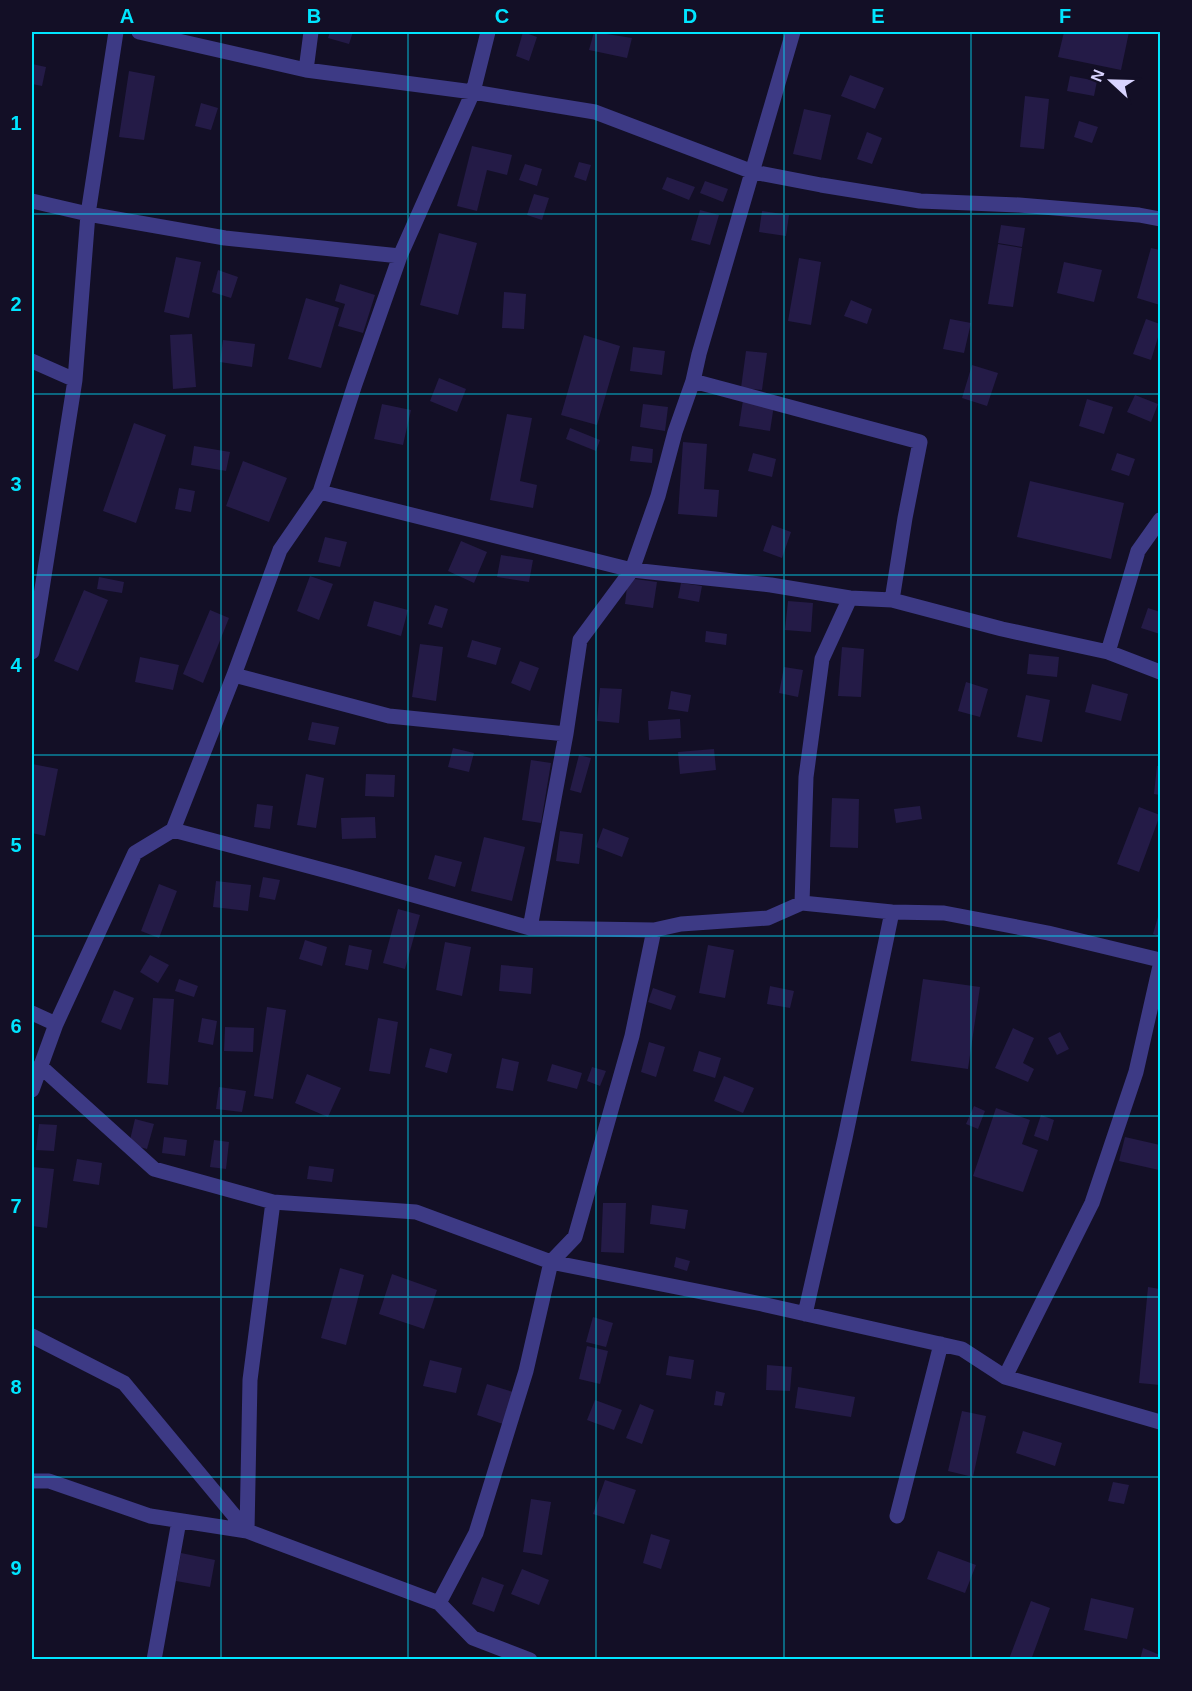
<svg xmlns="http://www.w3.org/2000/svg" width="1192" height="1691" viewBox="0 0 1192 1691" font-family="Helvetica,sans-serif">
<rect width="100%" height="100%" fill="#130f26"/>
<path fill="#241b47" d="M 330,32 L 353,32 L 349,44 L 328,38 Z
M 523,32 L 537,37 L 529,61 L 516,56 Z
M 594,32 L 632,38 L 627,58 L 589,50 Z
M 1064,32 L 1129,32 L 1121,70 L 1058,57 Z
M 32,64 L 46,67 L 42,86 L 32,84 Z
M 129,71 L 155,76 L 144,140 L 119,137 Z
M 850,75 L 884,88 L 875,109 L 841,96 Z
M 1070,76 L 1097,81 L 1094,96 L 1067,91 Z
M 1025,96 L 1049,99 L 1044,149 L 1020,147 Z
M 201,103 L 218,108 L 211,130 L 195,126 Z
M 804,109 L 831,115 L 821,160 L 793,154 Z
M 1079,121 L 1098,127 L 1092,143 L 1074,137 Z
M 867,132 L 882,138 L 872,164 L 857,159 Z
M 472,146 L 512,155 L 507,175 L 487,170 L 477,211 L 457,206 Z
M 579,162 L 591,165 L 586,181 L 574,177 Z
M 525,164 L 542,169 L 537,186 L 519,180 Z
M 667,177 L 695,187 L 689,200 L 662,189 Z
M 705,181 L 728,189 L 723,202 L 700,193 Z
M 534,194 L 549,198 L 542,220 L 527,215 Z
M 700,210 L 719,215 L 710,245 L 691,240 Z
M 762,211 L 789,215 L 786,236 L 759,232 Z
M 1001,225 L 1025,228 L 1022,247 L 998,243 Z
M 439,233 L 477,243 L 458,315 L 420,305 Z
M 998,244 L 1022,248 L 1013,307 L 988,304 Z
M 1151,248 L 1160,250 L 1160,305 L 1137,298 Z
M 176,257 L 201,262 L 189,318 L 164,312 Z
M 799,258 L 821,262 L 811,325 L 788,321 Z
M 1064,262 L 1102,270 L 1094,302 L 1057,293 Z
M 218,270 L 238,277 L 231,298 L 212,292 Z
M 340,284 L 375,295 L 363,333 L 338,326 L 345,304 L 335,301 Z
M 504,292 L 526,294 L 524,329 L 502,328 Z
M 306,298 L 339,308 L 321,368 L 288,359 Z
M 851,300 L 872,309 L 867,324 L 844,316 Z
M 950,319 L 971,323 L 964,353 L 943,349 Z
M 1146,319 L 1160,324 L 1160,331 L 1151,360 L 1133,354 Z
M 192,334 L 196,387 L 173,389 L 170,335 Z
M 584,335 L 620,346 L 597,425 L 561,415 Z
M 223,340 L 255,344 L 252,367 L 220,362 Z
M 633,347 L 665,351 L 662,375 L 630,371 Z
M 746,351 L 767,353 L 762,390 L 741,388 Z
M 972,365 L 998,373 L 987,406 L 962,398 Z
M 439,378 L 466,389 L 457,412 L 430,401 Z
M 1135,395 L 1158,404 L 1151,422 L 1127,412 Z
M 1087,399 L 1113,407 L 1104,434 L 1079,426 Z
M 743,400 L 774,405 L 770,431 L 739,426 Z
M 382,404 L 411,410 L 403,445 L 374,439 Z
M 643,404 L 668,407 L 665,431 L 640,427 Z
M 507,414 L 532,418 L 520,481 L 537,485 L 533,508 L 490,500 Z
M 134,423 L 166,435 L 136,523 L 103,511 Z
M 570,428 L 600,440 L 596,451 L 566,439 Z
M 683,442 L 707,444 L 704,489 L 719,490 L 717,517 L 678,514 Z
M 194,446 L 230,452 L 226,471 L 191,465 Z
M 632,446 L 653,449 L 652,463 L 630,461 Z
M 753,453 L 776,459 L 772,477 L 748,471 Z
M 1117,453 L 1135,459 L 1129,476 L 1111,470 Z
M 243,461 L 287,478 L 269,522 L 226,506 Z
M 1030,481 L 1124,503 L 1111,559 L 1017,537 Z
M 179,488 L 195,491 L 191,512 L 175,509 Z
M 772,525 L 791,532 L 782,558 L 763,551 Z
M 325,537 L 347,542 L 340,567 L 318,562 Z
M 461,541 L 487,552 L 474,583 L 448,571 Z
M 501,555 L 533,560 L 529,582 L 497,577 Z
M 310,576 L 333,584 L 319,620 L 297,611 Z
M 99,577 L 124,582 L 122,593 L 97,589 Z
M 628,578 L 657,582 L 653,608 L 625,604 Z
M 681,583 L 702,586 L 699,602 L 678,598 Z
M 84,590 L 108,600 L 78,671 L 54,661 Z
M 374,601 L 408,610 L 401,636 L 367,626 Z
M 788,601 L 813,603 L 811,632 L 785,630 Z
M 435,605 L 448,609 L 442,628 L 428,624 Z
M 1148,608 L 1160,612 L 1160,634 L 1141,628 Z
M 210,610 L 229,618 L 203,683 L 183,674 Z
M 706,631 L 727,634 L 726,645 L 705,642 Z
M 472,640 L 501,648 L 496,665 L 467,657 Z
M 420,644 L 443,647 L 436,701 L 412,697 Z
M 842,647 L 864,649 L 861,697 L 838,696 Z
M 1029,654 L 1059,657 L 1057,677 L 1027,674 Z
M 140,657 L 179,665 L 173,690 L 135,682 Z
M 520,661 L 539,668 L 530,691 L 511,683 Z
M 784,667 L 803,670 L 798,697 L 779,693 Z
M 966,682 L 988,689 L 980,717 L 958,711 Z
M 1092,684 L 1128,694 L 1121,721 L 1085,712 Z
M 600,688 L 622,689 L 619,723 L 597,721 Z
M 671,691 L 691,695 L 688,712 L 668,709 Z
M 1026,695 L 1050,700 L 1042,742 L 1017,737 Z
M 680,719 L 681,738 L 649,740 L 648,721 Z
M 312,722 L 339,727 L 335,745 L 308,740 Z
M 453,748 L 474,753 L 469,772 L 448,767 Z
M 714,749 L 716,770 L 680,774 L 678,752 Z
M 579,755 L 591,758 L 581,793 L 570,790 Z
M 531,760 L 551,763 L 541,823 L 522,820 Z
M 32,764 L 58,769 L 45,836 L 32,833 Z
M 1157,766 L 1160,766 L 1160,795 L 1154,794 Z
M 306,774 L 324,778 L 316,828 L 297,825 Z
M 366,774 L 395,775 L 394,797 L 365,796 Z
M 832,798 L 859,799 L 858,848 L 830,847 Z
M 257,804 L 273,806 L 270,829 L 254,827 Z
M 920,806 L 922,819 L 896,823 L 894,809 Z
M 1139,807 L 1160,815 L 1139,872 L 1117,864 Z
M 375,817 L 376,838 L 342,839 L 341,818 Z
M 603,828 L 629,838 L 622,857 L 596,847 Z
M 560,831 L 583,834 L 579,864 L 556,861 Z
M 484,837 L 525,847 L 512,901 L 471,891 Z
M 435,855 L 462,862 L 455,887 L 428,879 Z
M 263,877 L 280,880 L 275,900 L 259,897 Z
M 216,881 L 251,885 L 248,911 L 213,907 Z
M 159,884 L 177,891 L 159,938 L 141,931 Z
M 398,909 L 420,915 L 405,969 L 383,963 Z
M 1160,910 L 1160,937 L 1153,934 Z
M 305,940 L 327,947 L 322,966 L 299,959 Z
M 445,942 L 471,947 L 462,996 L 436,990 Z
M 349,945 L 372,950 L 368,970 L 345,965 Z
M 708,945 L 734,950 L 725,998 L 699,993 Z
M 150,955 L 169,965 L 158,983 L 140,972 Z
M 501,965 L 533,968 L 531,994 L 499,991 Z
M 179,979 L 198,986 L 194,997 L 175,991 Z
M 923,979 L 980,987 L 968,1069 L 911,1061 Z
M 770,986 L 794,991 L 790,1008 L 767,1004 Z
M 653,988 L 676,996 L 671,1010 L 648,1002 Z
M 114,990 L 134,998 L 121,1030 L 101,1022 Z
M 153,998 L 174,999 L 168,1085 L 147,1083 Z
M 267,1007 L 286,1010 L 273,1099 L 254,1096 Z
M 202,1018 L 217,1021 L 213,1045 L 198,1042 Z
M 378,1018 L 398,1022 L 390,1074 L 369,1071 Z
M 225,1027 L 254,1028 L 253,1052 L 224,1051 Z
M 1013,1028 L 1034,1038 L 1023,1063 L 1034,1069 L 1028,1082 L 995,1068 Z
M 1060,1032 L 1069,1049 L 1057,1055 L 1048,1038 Z
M 649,1042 L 665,1047 L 656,1077 L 641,1072 Z
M 430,1048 L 452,1054 L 447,1073 L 425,1067 Z
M 699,1051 L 721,1058 L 715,1078 L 693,1071 Z
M 502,1058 L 519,1062 L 513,1091 L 496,1088 Z
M 552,1064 L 582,1073 L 577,1089 L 547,1081 Z
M 592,1067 L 606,1071 L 600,1086 L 587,1081 Z
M 307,1074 L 341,1088 L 328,1117 L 295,1103 Z
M 724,1076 L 754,1088 L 743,1113 L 714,1101 Z
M 219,1087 L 246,1091 L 242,1112 L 216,1109 Z
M 974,1106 L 985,1111 L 978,1129 L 966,1124 Z
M 996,1108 L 1030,1120 L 1022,1144 L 1038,1150 L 1023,1192 L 973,1176 Z
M 1041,1115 L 1054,1120 L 1048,1141 L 1034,1136 Z
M 135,1119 L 154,1124 L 147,1149 L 129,1144 Z
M 39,1124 L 57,1125 L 54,1151 L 36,1150 Z
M 164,1137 L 187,1140 L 185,1156 L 162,1153 Z
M 1125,1137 L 1160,1145 L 1159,1170 L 1119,1161 Z
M 214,1140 L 229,1142 L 226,1169 L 210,1167 Z
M 77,1159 L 102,1163 L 99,1185 L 73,1181 Z
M 309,1166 L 334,1169 L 332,1182 L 307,1179 Z
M 32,1167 L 54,1169 L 47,1228 L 32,1226 Z
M 603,1203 L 626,1203 L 624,1253 L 601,1252 Z
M 652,1205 L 688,1210 L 685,1229 L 650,1224 Z
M 676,1257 L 690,1261 L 687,1271 L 674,1267 Z
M 340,1268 L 364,1275 L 346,1345 L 321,1338 Z
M 392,1274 L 437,1290 L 424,1329 L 379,1314 Z
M 1148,1287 L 1160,1289 L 1160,1385 L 1139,1383 Z
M 593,1317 L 613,1323 L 606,1347 L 586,1342 Z
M 587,1346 L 608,1351 L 600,1384 L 579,1379 Z
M 669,1356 L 694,1360 L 691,1379 L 666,1375 Z
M 430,1360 L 462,1368 L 456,1393 L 423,1386 Z
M 767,1365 L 792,1367 L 790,1391 L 766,1390 Z
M 487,1384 L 513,1392 L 503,1424 L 477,1415 Z
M 798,1387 L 855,1397 L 851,1417 L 795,1408 Z
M 716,1391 L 725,1393 L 722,1406 L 714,1405 Z
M 595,1400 L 622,1410 L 614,1430 L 587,1420 Z
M 640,1404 L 654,1410 L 642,1444 L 626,1438 Z
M 962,1411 L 986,1416 L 973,1477 L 948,1471 Z
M 1023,1431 L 1062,1443 L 1055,1466 L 1016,1453 Z
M 605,1480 L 636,1490 L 624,1524 L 593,1514 Z
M 1113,1482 L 1129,1485 L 1124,1504 L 1108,1501 Z
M 531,1499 L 551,1502 L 542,1555 L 523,1552 Z
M 651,1534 L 670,1540 L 661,1569 L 643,1563 Z
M 938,1551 L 976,1565 L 965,1593 L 927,1579 Z
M 181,1553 L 215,1560 L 210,1587 L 176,1581 Z
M 522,1569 L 549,1580 L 539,1605 L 511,1594 Z
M 482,1577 L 504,1585 L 494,1612 L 472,1604 Z
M 1091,1598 L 1134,1608 L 1127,1639 L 1084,1630 Z
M 1031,1601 L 1050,1608 L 1031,1660 L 1011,1660 L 1009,1659 Z
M 1143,1648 L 1160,1655 L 1160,1660 L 1140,1660 Z"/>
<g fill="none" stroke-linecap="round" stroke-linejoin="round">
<path stroke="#3d3a85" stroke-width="15" d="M 139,32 L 306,70 L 473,92 L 595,112 L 753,172 L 821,185 L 920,201 L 1019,205 L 1139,215 L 1160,219
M 306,70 L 311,32
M 32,201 L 88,214 L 225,238 L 400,256
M 32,361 L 75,380
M 693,381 L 920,442 L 905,518 L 892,600
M 320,492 L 632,570 L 771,585 L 850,598 L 892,600 L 1002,629 L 1108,652 L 1160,672
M 32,652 L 75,380 L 88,214 L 116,32
M 1108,652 L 1138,551 L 1160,520
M 234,675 L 389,716 L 566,734
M 173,830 L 346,876 L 530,928 L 654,930 L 681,924 L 768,918 L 802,903 L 892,912 L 944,913 L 1048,933 L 1160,960
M 802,903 L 806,777 L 822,659 L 850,598
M 530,928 L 566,734 L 580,640 L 632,570 L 658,496 L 675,432 L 693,381 L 699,354 L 793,32
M 32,1013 L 56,1024
M 40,1066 L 154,1169 L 273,1202 L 416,1212 L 551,1262 L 762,1304 L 962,1349 L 1005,1377 L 1160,1422
M 32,1090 L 56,1024 L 135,853 L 173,830 L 234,675 L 280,550 L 320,492 L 355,384 L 400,256 L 473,92 L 488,32
M 805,1314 L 845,1138 L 892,912
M 32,1336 L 124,1383 L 247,1531
M 1005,1377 L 1092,1203 L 1136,1072 L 1160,966
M 32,1481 L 49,1481 L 150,1516 L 247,1531 L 439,1603 L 473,1638 L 530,1660
M 897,1516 L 941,1344
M 247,1531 L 250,1380 L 273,1202
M 439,1603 L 476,1533 L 526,1371 L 551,1262 L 575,1237 L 632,1036 L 654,930
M 154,1660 L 179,1521"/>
</g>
<path fill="none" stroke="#00e5ff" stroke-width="1.5" stroke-opacity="0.55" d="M 221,32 L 221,1660M 408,32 L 408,1660M 596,32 L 596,1660M 784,32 L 784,1660M 971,32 L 971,1660M 32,214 L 1160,214M 32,394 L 1160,394M 32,575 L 1160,575M 32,755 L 1160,755M 32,936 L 1160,936M 32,1116 L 1160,1116M 32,1297 L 1160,1297M 32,1477 L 1160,1477"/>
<rect width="1192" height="1691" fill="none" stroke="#130f26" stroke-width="66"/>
<g transform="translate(1111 81) rotate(292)" stroke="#130f26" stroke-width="4.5" paint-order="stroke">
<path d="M0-4.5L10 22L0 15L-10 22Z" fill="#d9d4ff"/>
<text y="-9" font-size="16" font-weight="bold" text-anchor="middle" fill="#d9d4ff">N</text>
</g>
<rect x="33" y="33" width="1126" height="1625" fill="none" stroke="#00e5ff" stroke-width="2"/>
<g font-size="20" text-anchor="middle" font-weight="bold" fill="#00e5ff">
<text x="127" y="23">A</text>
<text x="314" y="23">B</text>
<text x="502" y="23">C</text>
<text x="690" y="23">D</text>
<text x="878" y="23">E</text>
<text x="1065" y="23">F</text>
<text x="16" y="130">1</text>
<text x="16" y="311">2</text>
<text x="16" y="491">3</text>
<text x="16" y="672">4</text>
<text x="16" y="852">5</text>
<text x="16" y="1033">6</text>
<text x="16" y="1213">7</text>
<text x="16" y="1394">8</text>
<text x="16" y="1575">9</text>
</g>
</svg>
